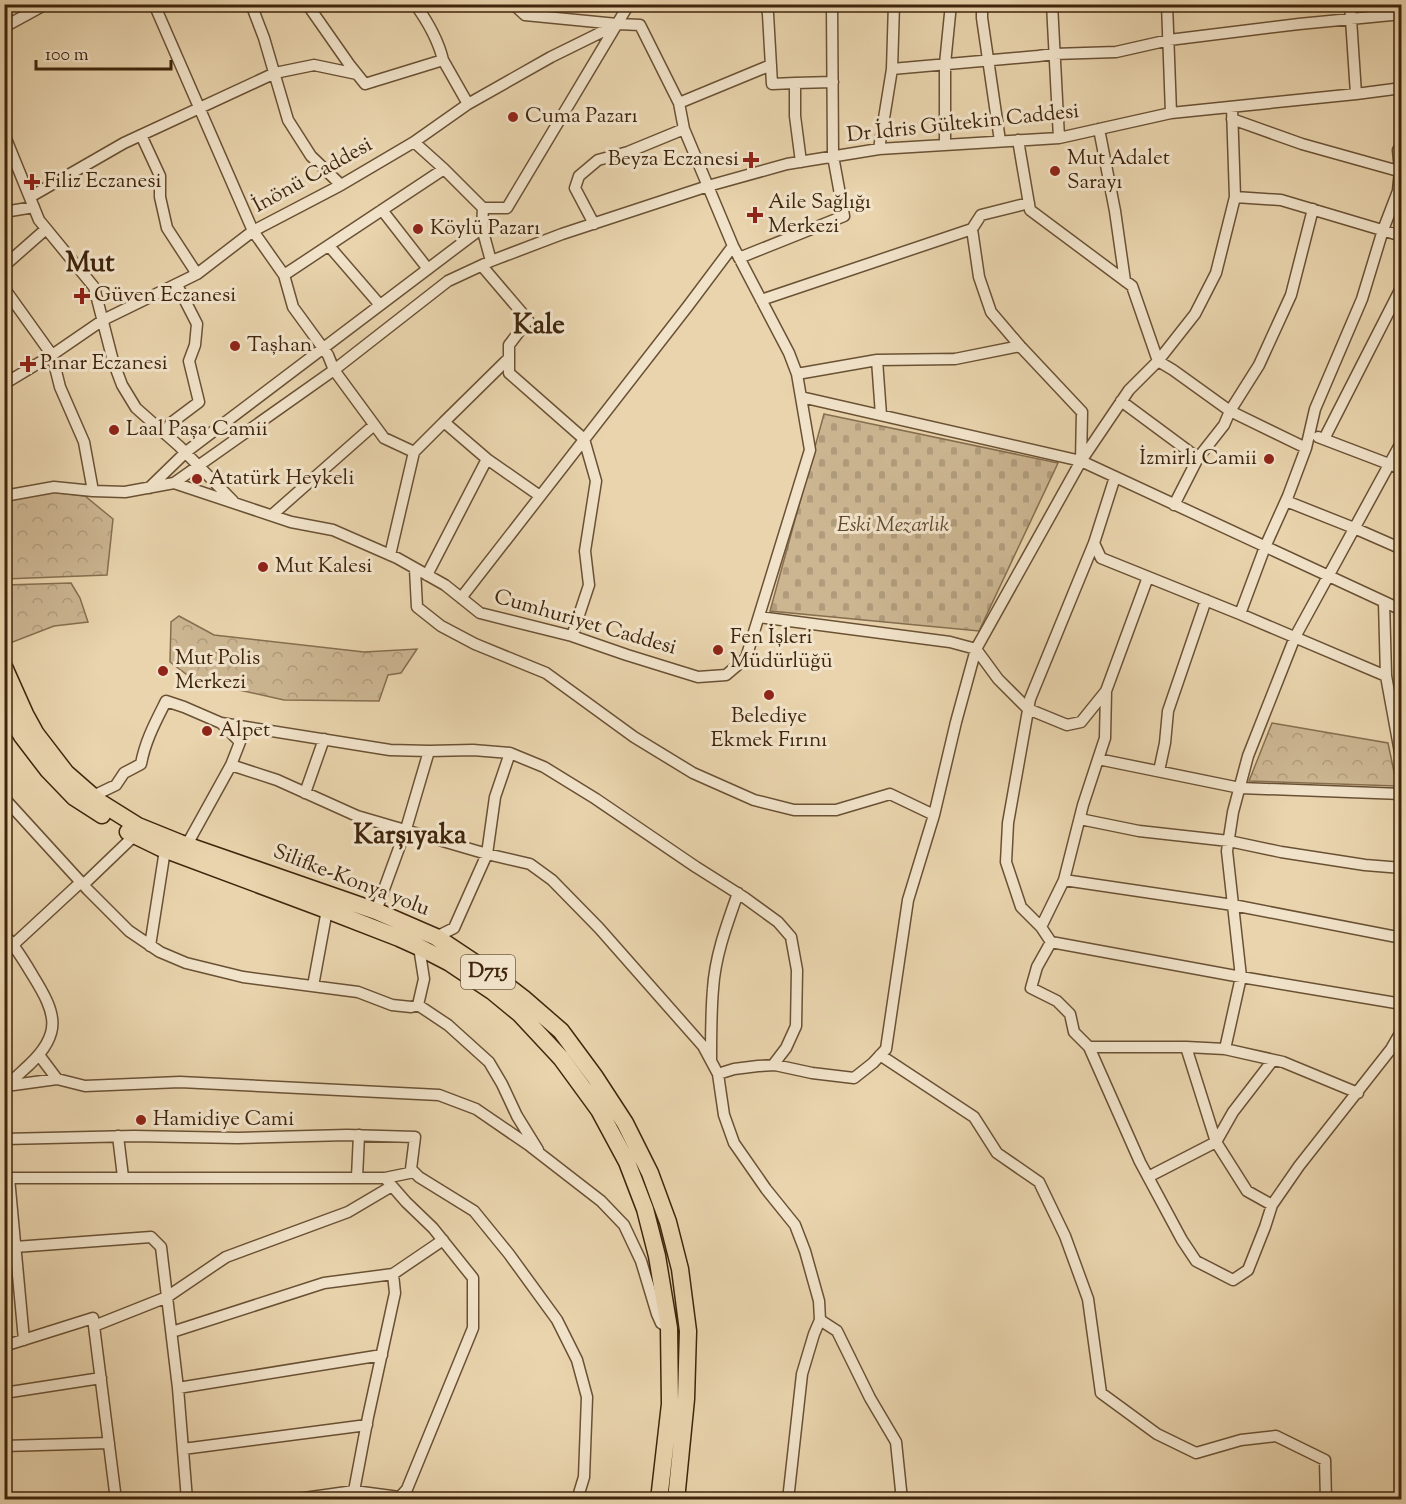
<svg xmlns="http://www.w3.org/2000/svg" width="1406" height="1504" font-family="'Sorts Mill Goudy',serif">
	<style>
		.forest { fill: url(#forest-crowns); stroke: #866e4f; stroke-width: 1.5 }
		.cemetery { fill: url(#cemetery-stones); stroke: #866e4f; stroke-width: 1.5 }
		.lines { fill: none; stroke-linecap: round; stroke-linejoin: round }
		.minor-casing { stroke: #6a5134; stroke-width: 13 }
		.highway-casing { stroke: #3f250c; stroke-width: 19 }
		.minor { stroke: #f1e3ca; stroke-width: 10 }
		.highway { stroke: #e9d4ad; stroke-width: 16 }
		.poi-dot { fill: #8f2418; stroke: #f1e3ca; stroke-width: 2 }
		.labels { text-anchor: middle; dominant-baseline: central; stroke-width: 6; stroke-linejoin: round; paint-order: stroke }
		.shield { fill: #f1e3ca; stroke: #745e45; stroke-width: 1.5 }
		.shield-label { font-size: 20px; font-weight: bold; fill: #3f250c }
		.poi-label { font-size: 21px; fill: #3f250c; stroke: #f1e3ca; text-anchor: start }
		.street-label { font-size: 21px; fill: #3f250c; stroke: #f1e3ca }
		.park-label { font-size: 21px; font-style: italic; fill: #62492e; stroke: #f1e3ca }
		.district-label { font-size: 27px; font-weight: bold; fill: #3f250c; stroke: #f1e3ca }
	</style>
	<defs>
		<pattern id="forest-crowns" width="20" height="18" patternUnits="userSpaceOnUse" patternTransform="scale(1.5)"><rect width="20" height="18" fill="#ccb692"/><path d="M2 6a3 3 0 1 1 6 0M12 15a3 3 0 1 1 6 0" fill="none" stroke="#b09c7d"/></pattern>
		<pattern id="cemetery-stones" width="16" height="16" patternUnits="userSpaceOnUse" patternTransform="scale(1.5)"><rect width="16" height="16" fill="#ccb692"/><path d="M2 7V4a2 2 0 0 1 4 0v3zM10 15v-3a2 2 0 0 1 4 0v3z" fill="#b09c7d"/></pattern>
	</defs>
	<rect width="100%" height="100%" fill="#e9d4ad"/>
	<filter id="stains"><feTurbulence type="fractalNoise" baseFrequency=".00333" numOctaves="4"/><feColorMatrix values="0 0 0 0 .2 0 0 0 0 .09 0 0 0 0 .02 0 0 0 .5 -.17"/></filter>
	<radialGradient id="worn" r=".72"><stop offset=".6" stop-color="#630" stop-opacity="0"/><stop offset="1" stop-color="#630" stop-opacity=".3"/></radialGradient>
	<path class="forest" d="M 53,492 L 85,496 L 113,519 L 107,575 L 5,579 L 5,500 Z
		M 71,583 L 80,598 L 88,622 L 54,626 L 5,645 L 5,585 Z
		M 179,616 L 214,635 L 364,652 L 417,649 L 401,673 L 388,675 L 379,701 L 284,700 L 194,680 L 170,662 L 171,622 Z
		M 1272,723 L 1388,743 L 1397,786 L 1249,781 Z"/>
	<path class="cemetery" d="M 824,414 L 1058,463 L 979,631 L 770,611 Z"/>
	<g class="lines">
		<defs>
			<path id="minor" d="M 154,4 L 253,231 L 284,275 L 293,307 L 328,355 L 334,370 L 384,438 L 414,452 L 444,422 L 487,459
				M 251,4 L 264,38 L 288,120 L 311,156 L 341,185
				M 307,4 L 349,64 L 365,84 L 443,60 L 468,104
				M 415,4 C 428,22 438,39 443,60
				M 513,4 L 525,15 L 617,24
				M 766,4 L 768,14 L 772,84 L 795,83 L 795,116 L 801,162
				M 982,4 L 982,18 L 1000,141
				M 1052,4 L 1059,138
				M 1167,4 L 1171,113
				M 1350,4 L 1356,94
				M 894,6 L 912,4
				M 26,15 L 46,4
				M 4,27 L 26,15 L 24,4
				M 892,69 L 1038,56 L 1054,54 L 1116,52 L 1169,40 L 1299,24 L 1402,14
				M 795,83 L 833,82
				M 679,103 L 771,65
				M 1232,119 L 1302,144 L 1402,172
				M 1099,129 L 1115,211 L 1125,281
				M 4,134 L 39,220 L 94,287 L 113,361 L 122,385 L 136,408 L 179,446 L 233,501
				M 141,135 L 160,176 L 160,197 L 167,228 L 197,274
				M 1018,140 L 1030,210 L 1132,286 L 1158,361 L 1173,370 L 1230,411 L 1306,448
				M 945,144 L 945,64 L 951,4
				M 879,149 L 892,69 L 894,4
				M 30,197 L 124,143 L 275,73 L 314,65 L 357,74
				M 1235,197 L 1281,200 L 1402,236
				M 483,208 L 507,208 L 629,4
				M 382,210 L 428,269
				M 4,212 L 34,207
				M 594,224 L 575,188 L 579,176 L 598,160 L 628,152 L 684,129
				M 972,229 L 981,215 L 1029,203
				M 329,246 L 380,305
				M 739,258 L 844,216 L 833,156 L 832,4
				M 4,266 L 46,229
				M 482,266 L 528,320 L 509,345 L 509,373 L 584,439 L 596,481 L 585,551 L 589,585 L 572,636
				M 284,275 L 444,169
				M 4,288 L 52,355 L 60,387 L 84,442 L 93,491
				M 877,360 L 881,415
				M 797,374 L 877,360 L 955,359 L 1020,346
				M 4,384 L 52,355 L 103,320 L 197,274 L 253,231 L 341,185 L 414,142 L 444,169 L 483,208 L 482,228 L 491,261
				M 801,397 L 1081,461 L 1129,390 L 1158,361 L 1195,314 L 1216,273 L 1235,197 L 1232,108
				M 1121,401 L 1198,458
				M 444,422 L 509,358
				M 164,433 L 171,423 L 199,402 L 189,361 L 195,345 L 197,324 L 177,285
				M 1318,437 L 1402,469
				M 1324,439 L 1402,286
				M 1081,461 L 1402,610
				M 1115,477 L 1094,543 L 1101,558 L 1240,614 L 1386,676
				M 174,483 L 334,370 L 448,281 L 491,261 L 562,234 L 708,186 L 787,164 L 879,149 L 1059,138 L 1171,113 L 1356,94 L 1402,88
				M 149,488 L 186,452 L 482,228
				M 4,496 L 54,487 L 93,491 L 125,492 L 174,483 L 291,522 L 333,530 L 397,558 L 445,585 L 480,613 L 572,636 L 627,655 L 698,677 L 726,675 L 746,658 L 810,450 L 797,374 L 789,353 L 733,246 L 684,129 L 679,103 L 640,25 L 618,24 L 551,57 L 468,104 L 414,142
				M 1286,501 L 1354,528 L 1402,549
				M 1174,505 L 1198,458 L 1224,425 L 1230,411 L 1259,365 L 1291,295 L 1313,209
				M 272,515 L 374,425
				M 1094,543 L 1030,699 L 1008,823 L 1006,862 L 1021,907 L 1041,927 L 1051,942 L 1241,977 L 1402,1004
				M 390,555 L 414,452
				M 415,569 L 417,607 L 441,626 L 475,644 L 546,673 L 634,737 L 693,773 L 754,800 L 794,810 L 836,810 L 890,794 L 934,815
				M 427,575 L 487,459 L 540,496
				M 461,598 L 688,306 L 733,246
				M 1384,602 L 1386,676 L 1402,763
				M 1240,614 L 1265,547 L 1288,496 L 1306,448 L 1315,409 L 1362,299 L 1383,230 L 1398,191 L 1400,171 L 1398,150 L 1402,145
				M 759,617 L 950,642 L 976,649 L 998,679 L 1028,709 L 1067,725 L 1081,722 L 1106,691
				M 221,723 L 390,750 L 429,751 L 473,750 L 510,753 L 495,797 L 487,854 L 454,928 L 436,937
				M 510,753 L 544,767 L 596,799 L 696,867 L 745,898 L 778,922 L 791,937 L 797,970 L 796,1026 L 786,1048 L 773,1065
				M 1098,759 L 1240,788 L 1402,794
				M 1159,771 L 1165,743 L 1168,711 L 1206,600
				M 305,793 L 324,739
				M 93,796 L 116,785 L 124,773 L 141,764 C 145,741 156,721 166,701 L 184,707 L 221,723 L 240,742 L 231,765
				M 4,798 L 88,890 L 129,931 L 160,952 L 186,963 L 243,977 L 358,992 L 392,1005 L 411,1007 L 418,1005 L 424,979 L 419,947
				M 1080,819 L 1139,831 L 1229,841 L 1281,852 L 1365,865 L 1402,868
				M 184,850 L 231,765 L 277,780 L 357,816 L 487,854 L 530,864 L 552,880 L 599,928 L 703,1046 L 718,1074 L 734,1069 L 758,1066 L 775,1065 L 812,1073 L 854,1078 L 873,1063 L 886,1049 L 908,900 L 934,815 L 956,722 L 976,649 L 1081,461 L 1082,412 L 1020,346 L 991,312 L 979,277 L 972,229 L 761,300
				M 1064,880 L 1233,905 L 1402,938
				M 83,885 L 134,836
				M 376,911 L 406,829 L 429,751
				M 1041,927 L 1064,880 L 1083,805 L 1105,738 L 1106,691 L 1148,577
				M 4,934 C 16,947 24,961 33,976 C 56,1013 63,1033 29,1065 C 21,1072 13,1081 4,1086
				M 1051,942 L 1037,967 L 1031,988 L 1057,1001 L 1070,1014 L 1074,1032 L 1089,1047 L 1140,1162 L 1182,1240 L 1196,1261 L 1233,1280 L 1248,1270 L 1265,1227 L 1272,1205 L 1299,1166 L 1391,1049 L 1402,1030
				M 14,944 L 81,882
				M 150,946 L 165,850
				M 313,986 L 327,910
				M 418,1005 L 448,1025 L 489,1062 L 502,1084 L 517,1116 L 538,1150
				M 1089,1047 L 1186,1047 L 1225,1049 L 1283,1062 L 1358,1093
				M 1225,1049 L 1241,977 L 1227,851 L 1233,812 L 1248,756 L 1295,637 L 1402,441
				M 39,1055 L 57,1079
				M 880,1055 L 974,1117 L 997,1153 L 1039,1182 L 1065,1236 L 1088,1299 L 1101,1393 L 1157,1434 L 1196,1453 L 1241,1440 L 1276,1436 L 1325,1460 L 1326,1500
				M 711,1060 C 711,1036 711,1012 713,989 C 715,956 727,924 738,893
				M 718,1074 L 724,1115 L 734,1143 L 766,1189 L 795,1225 L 805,1251 L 819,1301 L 820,1320 L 814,1334 L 802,1374 L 788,1500
				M 4,1083 L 6,1086 L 57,1079 L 85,1086 L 180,1082 L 439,1095 L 476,1109 L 530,1146 L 601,1201 L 624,1225 L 641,1261 L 657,1314 L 661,1323 L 669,1328
				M 118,1136 L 123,1177
				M 4,1139 L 134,1136 L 238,1138 L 347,1135 L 415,1137 L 411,1169 L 419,1177 L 474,1211 L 509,1254 L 557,1320 L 577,1360 L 587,1397 L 584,1477 L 577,1500
				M 357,1177 L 359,1135
				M 1148,1177 L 1216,1142 L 1186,1047
				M 4,1178 L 385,1178 L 406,1202 L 433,1228 L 473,1278 L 473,1328 L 407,1489 L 397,1500
				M 9,1178 L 24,1340
				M 385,1178 L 414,1172
				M 1272,1205 L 1247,1191 L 1216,1142 L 1233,1112 L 1273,1060
				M 15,1247 L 151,1237 L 161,1247 L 178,1388 L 187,1500
				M 820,1320 L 837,1331 L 870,1398 L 896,1442 L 902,1500
				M 94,1326 L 167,1297 L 226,1257 L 348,1212 L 392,1186
				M 172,1332 L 324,1283 L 393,1274
				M 4,1346 L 93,1318 L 116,1500
				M 178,1388 L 382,1355
				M 4,1393 L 101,1378
				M 4,1446 L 109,1443
				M 183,1449 L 367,1425
				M 354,1491 L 368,1417 L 395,1293 L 393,1274 L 443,1240
				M 290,1500 L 354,1491 L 399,1497"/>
			<path id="highway" d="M 4,667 L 25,714 L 36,734 L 66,773 L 98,801 L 138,826 L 180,843 L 376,911 L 436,937 L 493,975 L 523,998 L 561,1031 L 595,1077 L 625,1123 L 650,1173 L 668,1222 L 680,1269 L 688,1331 L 686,1399 L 676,1500
				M 4,705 L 22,736 L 48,770 L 74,797 L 102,815
				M 128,832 L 161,848 L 327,910 L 399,938 L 419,947 L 450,963 L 492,991 L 520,1014 L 561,1058 L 599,1110 L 627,1162 L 645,1209 L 657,1256 L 669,1328 L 670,1404 L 659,1500"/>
		</defs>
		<use href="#minor" class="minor-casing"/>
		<use href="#highway" class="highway-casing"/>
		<use href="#minor" class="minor"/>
		<use href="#highway" class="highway"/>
	</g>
	<g class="poi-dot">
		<circle cx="513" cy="117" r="6"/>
		<path d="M748 151h6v6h6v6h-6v6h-6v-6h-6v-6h6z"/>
		<circle cx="1055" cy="171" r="6"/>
		<path d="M29 173h6v6h6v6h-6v6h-6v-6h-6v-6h6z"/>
		<path d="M752 206h6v6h6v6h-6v6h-6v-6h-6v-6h6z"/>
		<circle cx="418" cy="229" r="6"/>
		<path d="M79 287h6v6h6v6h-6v6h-6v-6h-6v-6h6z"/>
		<circle cx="235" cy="346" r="6"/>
		<path d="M25 355h6v6h6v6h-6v6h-6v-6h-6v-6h6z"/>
		<circle cx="114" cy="430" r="6"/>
		<circle cx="1269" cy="459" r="6"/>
		<circle cx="197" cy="479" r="6"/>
		<circle cx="263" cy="567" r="6"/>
		<circle cx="718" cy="650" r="6"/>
		<circle cx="163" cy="671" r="6"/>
		<circle cx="769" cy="695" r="6"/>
		<circle cx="207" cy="731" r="6"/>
		<circle cx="141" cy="1120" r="6"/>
	</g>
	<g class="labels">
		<rect class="shield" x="461" y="955" width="54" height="34" rx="4.5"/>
		<g class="shield-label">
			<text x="488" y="972">D715</text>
		</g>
		<g class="poi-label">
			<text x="525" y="117">Cuma Pazarı</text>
			<text x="1067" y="159">Mut Adalet<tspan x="1067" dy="24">Sarayı</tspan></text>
			<text x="739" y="160" text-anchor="end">Beyza Eczanesi</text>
			<text x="44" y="182">Filiz Eczanesi</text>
			<text x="768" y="203">Aile Sağlığı<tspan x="768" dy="24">Merkezi</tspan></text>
			<text x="430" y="229">Köylü Pazarı</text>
			<text x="94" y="296">Güven Eczanesi</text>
			<text x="247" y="346">Taşhan</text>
			<text x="40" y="364">Pınar Eczanesi</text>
			<text x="126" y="430">Laal Paşa Camii</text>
			<text x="1257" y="459" text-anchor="end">İzmirli Camii</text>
			<text x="209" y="479">Atatürk Heykeli</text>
			<text x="275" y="567">Mut Kalesi</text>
			<text x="730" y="638">Fen İşleri<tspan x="730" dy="24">Müdürlüğü</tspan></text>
			<text x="175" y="659">Mut Polis<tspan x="175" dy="24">Merkezi</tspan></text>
			<text x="769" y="717" text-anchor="middle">Belediye<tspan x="769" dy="24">Ekmek Fırını</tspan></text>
			<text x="219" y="731">Alpet</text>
			<text x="153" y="1120">Hamidiye Cami</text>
		</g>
		<g class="street-label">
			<text transform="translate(963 124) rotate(-6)">Dr İdris Gültekin Caddesi</text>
			<text transform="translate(313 176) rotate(-29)">İnönü Caddesi</text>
			<text transform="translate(585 623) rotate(16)">Cumhuriyet Caddesi</text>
			<text transform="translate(351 881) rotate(21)">Silifke-Konya yolu</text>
		</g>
		<g class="park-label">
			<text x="893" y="526">Eski Mezarlık</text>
		</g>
		<g class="district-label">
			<text x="90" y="264">Mut</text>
			<text x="539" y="326">Kale</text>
			<text x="410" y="836">Karşıyaka</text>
		</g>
	</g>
	<rect width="1406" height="1504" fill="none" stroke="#e9d4ad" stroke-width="24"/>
	<rect x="6" y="6" width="1394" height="1492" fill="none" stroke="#3f250c" stroke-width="3"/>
	<rect x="12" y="12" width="1382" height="1480" fill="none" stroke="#3f250c" stroke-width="1.5"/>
	<path d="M36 60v9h135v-9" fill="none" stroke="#3f250c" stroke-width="3"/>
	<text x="45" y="60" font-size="18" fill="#3f250c" stroke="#f1e3ca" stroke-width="4.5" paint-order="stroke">100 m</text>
	<rect width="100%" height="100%" filter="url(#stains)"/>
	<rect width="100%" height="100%" fill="url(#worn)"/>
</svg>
